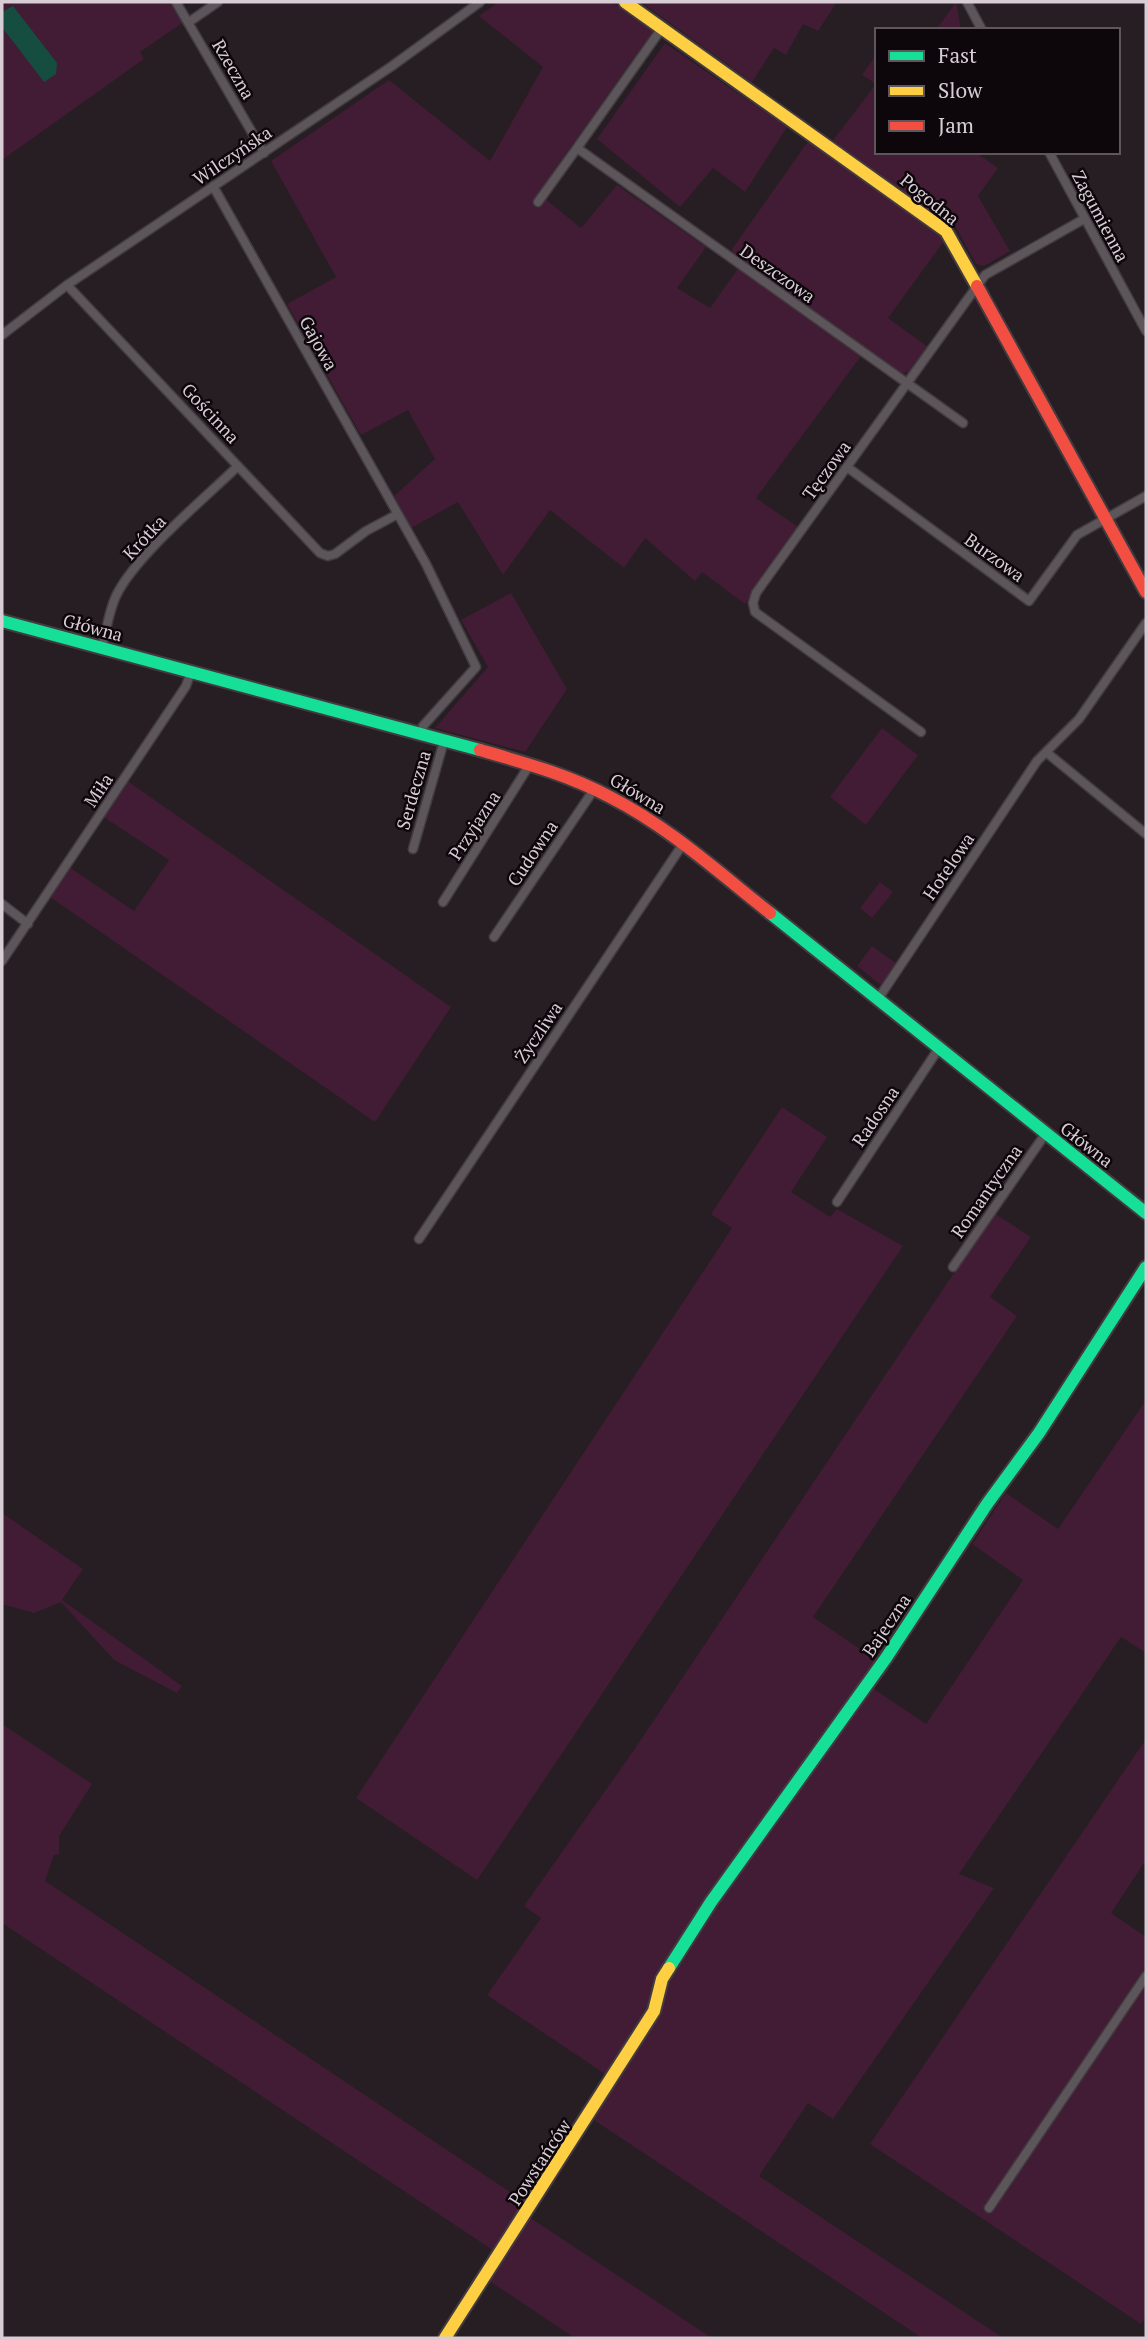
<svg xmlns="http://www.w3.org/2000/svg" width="1148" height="2340" font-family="'PT Serif',serif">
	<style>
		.green { fill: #421b35 }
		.water { fill: #154e41 }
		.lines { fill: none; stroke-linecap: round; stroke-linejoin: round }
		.street-casing { stroke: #423b40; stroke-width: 11 }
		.fast-casing { stroke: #423b40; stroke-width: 16 }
		.slow-casing { stroke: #423b40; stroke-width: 16 }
		.jam-casing { stroke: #423b40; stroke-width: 16 }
		.street { stroke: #5c5559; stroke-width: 8 }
		.fast { stroke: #16e098; stroke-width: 12 }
		.slow { stroke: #ffcf43; stroke-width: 12 }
		.jam { stroke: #f24e42; stroke-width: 12 }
		.labels { text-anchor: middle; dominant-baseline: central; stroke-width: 5; stroke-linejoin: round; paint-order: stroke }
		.street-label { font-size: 18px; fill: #d8cdd4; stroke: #0d070b }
	</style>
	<rect width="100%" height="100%" fill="#261e22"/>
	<path class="green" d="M 2,2 L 173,2 L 185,21 L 140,52 L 144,59 L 2,160 Z
		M 498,2 L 612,2 L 653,31 L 538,193 L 581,228 L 617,185 L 706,247 L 677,288 L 710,308 L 737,270 L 732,249 L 809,140 L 825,151 L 876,84 L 862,75 L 877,54 L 877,152 L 975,152 L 998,168 L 978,196 L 1010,251 L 984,266 L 976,264 L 955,226 L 888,318 L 928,347 L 910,372 L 902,373 L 867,348 L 756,498 L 798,527 L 745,604 L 702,572 L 695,581 L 645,538 L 624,568 L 550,510 L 503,575 L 458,502 L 411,528 L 394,496 L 435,459 L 408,410 L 361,435 L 287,304 L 336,277 L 271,161 L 389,80 L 490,161 L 543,67 L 479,16 Z
		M 641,2 L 837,2 L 818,31 L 803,24 L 786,55 L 774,48 L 752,82 Z
		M 956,2 L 961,30 L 936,30 Z
		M 665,43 L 787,127 L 745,192 L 713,168 L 680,207 L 597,139 Z
		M 511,593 L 567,689 L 525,752 L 435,728 L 488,667 L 461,620 Z
		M 882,728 L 918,755 L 866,825 L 830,797 Z
		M 126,780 L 451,1007 L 375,1122 L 50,897 L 69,867 L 134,911 L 169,860 L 102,816 Z
		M 880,882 L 893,892 L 872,918 L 860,908 Z
		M 872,946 L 897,964 L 882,986 L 857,966 Z
		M 782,1107 L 827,1137 L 791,1192 L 830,1217 L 837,1209 L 903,1246 L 477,1880 L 356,1798 L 732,1228 L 711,1214 Z
		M 994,1213 L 1031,1237 L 990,1297 L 1017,1316 L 813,1617 L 889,1669 L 874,1689 L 926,1724 L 1023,1580 L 972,1544 L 1006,1493 L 1058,1529 L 1146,1400 L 1146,1653 L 1121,1637 L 959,1874 L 994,1888 L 833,2119 L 808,2103 L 759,2176 L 1003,2338 L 922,2338 L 591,2118 L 614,2080 L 487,1995 L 541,1918 L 524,1906 L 636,1747 Z
		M 2,1513 L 83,1569 L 62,1600 L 182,1686 L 177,1693 L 114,1660 L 61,1602 L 34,1613 L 2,1604 Z
		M 2,1724 L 92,1784 L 59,1836 L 59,1854 L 54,1855 L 45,1881 L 528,2204 L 497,2253 L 2,1923 Z
		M 1146,1739 L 1146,1860 L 1111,1913 L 1146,1937 L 1146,2316 L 1141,2324 L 870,2144 Z
		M 529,2217 L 712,2338 L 575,2338 L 488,2280 Z"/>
	<path class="water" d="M 13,6 L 57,63 L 56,74 L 44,82 L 2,27 L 2,12 Z"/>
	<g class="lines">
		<defs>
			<path id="street" d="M 176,2 L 264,153
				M 967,2 L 982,30
				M 189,22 L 218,2
				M 662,28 L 577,148 L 963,423
				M 1049,152 L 1146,331
				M 213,186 L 426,564 L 476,667 L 423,726 L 421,734
				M 538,202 L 577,148
				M 67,285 L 320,553 L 328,556 L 335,554 L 366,531 L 396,515
				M 2,335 L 67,285 L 392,66 L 480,2
				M 847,467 L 1029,601 L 1077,535 L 1146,496
				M 102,648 C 106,631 109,611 116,596 C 135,556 205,498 238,466
				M 921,732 L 755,612 L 753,603 L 756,593 L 985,275 L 1084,219
				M 1046,752 L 1146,834
				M 413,849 L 444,741
				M 443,902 L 530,764
				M 2,904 L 28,924
				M 494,937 L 595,788
				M 2,961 L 186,686 L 191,672
				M 878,999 L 1037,761 L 1079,719 L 1146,623
				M 837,1202 L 939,1048
				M 419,1239 L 683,844
				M 953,1267 L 1046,1133
				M 989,2208 L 1146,1976"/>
			<path id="fast" d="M 2,621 L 480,750
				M 770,913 L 1146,1213
				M 669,1968 L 711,1902 L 886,1658 L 987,1504 L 1039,1433 L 1146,1267"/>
			<path id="slow" d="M 625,2 L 946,231 L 977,286
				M 445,2338 L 654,2011 L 662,1979 L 669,1968"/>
			<path id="jam" d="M 977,286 L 1146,592
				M 480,750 C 525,763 569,775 610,797 C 669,827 718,872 770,913"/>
		</defs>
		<use href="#street" class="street-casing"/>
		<use href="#fast" class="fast-casing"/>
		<use href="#slow" class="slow-casing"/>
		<use href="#jam" class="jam-casing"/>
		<use href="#street" class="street"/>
		<use href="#fast" class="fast"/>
		<use href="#slow" class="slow"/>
		<use href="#jam" class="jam"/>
	</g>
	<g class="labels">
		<g class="street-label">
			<text transform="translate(234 69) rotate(60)">Rzeczna</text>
			<text transform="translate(232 155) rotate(-34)">Wilczyńska</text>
			<text transform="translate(930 199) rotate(39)">Pogodna</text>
			<text transform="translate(1101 216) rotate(62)">Zagumienna</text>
			<text transform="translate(778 273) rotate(35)">Deszczowa</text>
			<text transform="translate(319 343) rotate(61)">Gajowa</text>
			<text transform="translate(211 413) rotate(47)">Gościnna</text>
			<text transform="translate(826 470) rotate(-54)">Tęczowa</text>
			<text transform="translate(144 537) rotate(-47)">Krótka</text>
			<text transform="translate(995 557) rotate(36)">Burzowa</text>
			<text transform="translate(93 627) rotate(15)">Główna</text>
			<text transform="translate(98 790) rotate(-56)">Miła</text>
			<text transform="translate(413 790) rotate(-74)">Serdeczna</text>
			<text transform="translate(638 793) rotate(31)">Główna</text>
			<text transform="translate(474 825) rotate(-57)">Przyjazna</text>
			<text transform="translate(532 853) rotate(-56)">Cudowna</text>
			<text transform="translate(948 866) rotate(-56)">Hotelowa</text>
			<text transform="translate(538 1032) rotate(-56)">Życzliwa</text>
			<text transform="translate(875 1116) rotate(-56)">Radosna</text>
			<text transform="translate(1087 1144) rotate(38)">Główna</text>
			<text transform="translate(986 1191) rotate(-55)">Romantyczna</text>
			<text transform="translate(886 1625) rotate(-56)">Bajeczna</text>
			<text transform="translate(539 2162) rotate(-57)">Powstańców</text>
		</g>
	</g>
	<rect width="1148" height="2340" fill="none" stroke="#d8cdd4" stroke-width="7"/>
	<rect x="875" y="28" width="245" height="126" fill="#0d070b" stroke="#5e565b" stroke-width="2"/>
	<rect x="889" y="51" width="35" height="10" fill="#16e098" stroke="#5e565b" stroke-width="2"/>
	<text x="938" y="63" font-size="21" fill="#d8cdd4">Fast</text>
	<rect x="889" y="86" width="35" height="10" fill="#ffcf43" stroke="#5e565b" stroke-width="2"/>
	<text x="938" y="98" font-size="21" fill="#d8cdd4">Slow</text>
	<rect x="889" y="121" width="35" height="10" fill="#f24e42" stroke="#5e565b" stroke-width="2"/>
	<text x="938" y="133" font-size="21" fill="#d8cdd4">Jam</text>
</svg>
